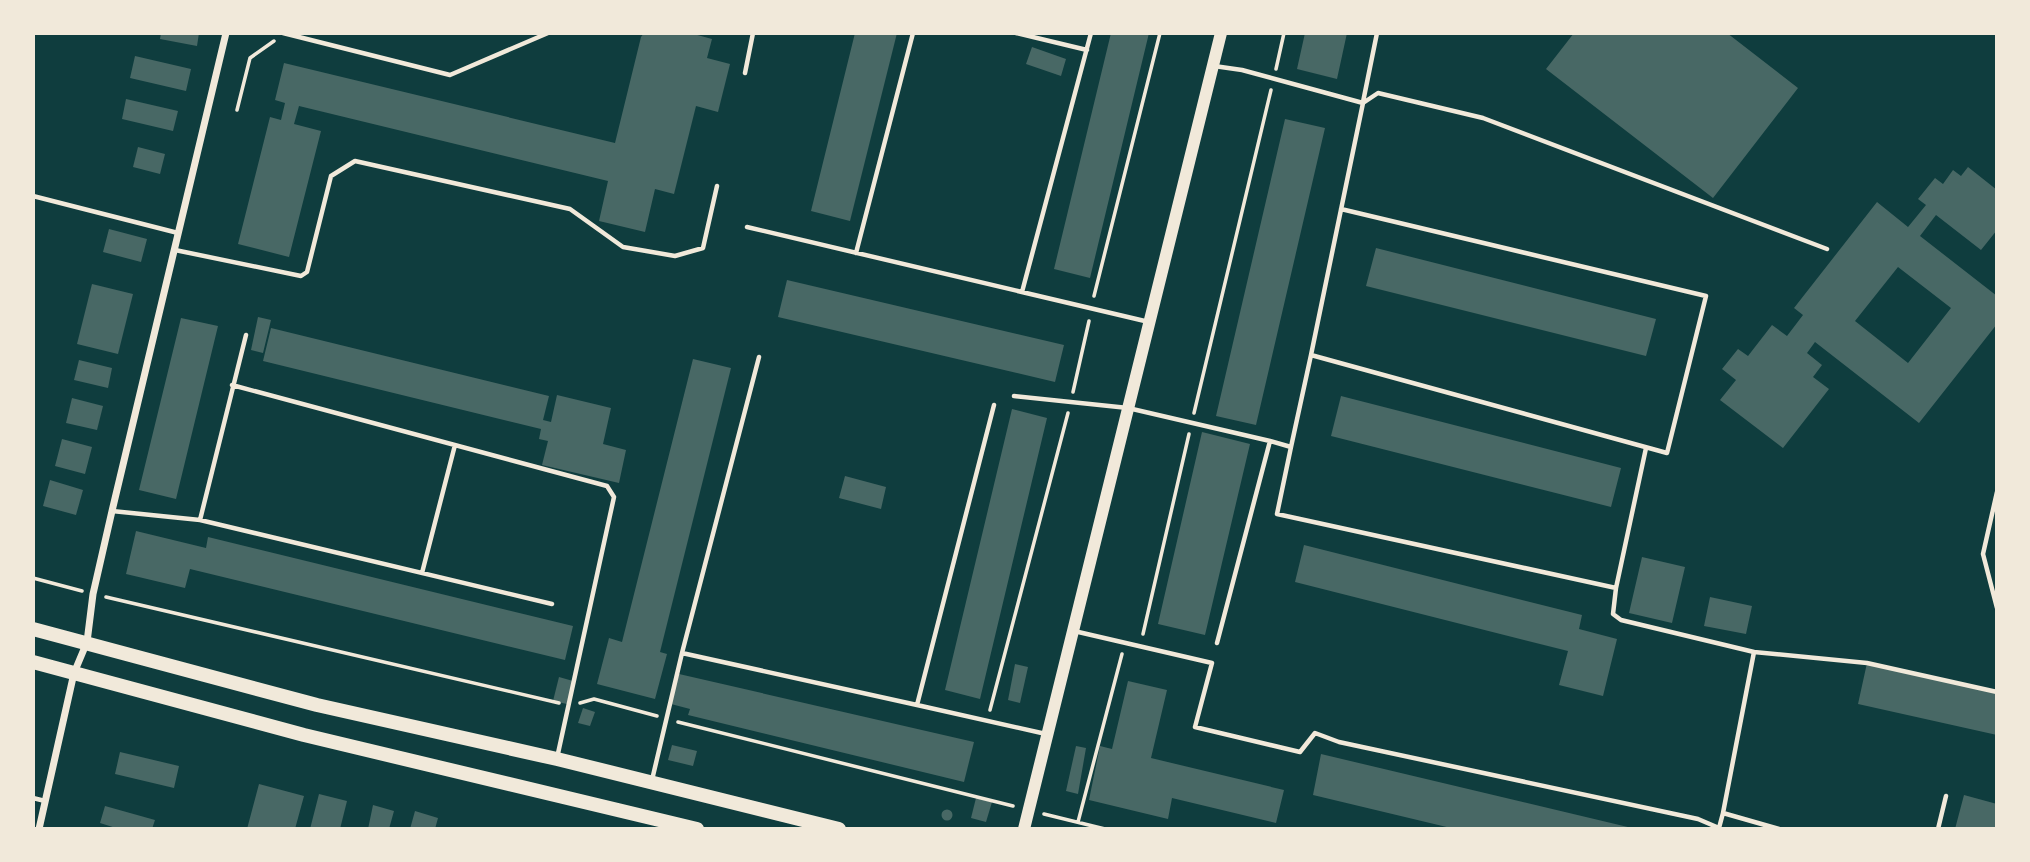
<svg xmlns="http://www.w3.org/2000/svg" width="2030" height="862" font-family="'Alegreya Sans',sans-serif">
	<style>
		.building { fill: #486865; fill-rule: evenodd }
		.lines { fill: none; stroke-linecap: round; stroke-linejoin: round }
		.path { stroke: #f1e9da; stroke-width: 3.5 }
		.service { stroke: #f1e9da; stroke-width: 4.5 }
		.minor { stroke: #f1e9da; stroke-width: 7 }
		.tertiary { stroke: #f1e9da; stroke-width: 12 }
		.primary { stroke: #f1e9da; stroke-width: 14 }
	</style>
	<rect width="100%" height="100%" fill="#0f3d3e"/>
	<path class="building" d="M 161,33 L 199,33 L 197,46 L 160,39 Z
		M 644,33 L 690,33 L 712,39 L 707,58 L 730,64 L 718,112 L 696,106 L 674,194 L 655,189 L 645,232 L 599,221 L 608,181 L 299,106 L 294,124 L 321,131 L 289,257 L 238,244 L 270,117 L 281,120 L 285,103 L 275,100 L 284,63 L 615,143 L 641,37 Z
		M 855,33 L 897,33 L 850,221 L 811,211 Z
		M 1111,33 L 1149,33 L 1090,278 L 1054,269 Z
		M 1305,33 L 1347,33 L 1337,79 L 1297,69 Z
		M 1574,33 L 1727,33 L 1798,88 L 1713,198 L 1546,69 Z
		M 1032,47 L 1066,59 L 1061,76 L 1026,64 Z
		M 135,56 L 191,69 L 186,91 L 130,78 Z
		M 126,99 L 178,111 L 173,131 L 122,119 Z
		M 1285,119 L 1325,128 L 1256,425 L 1216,416 Z
		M 138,147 L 165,154 L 160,174 L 133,167 Z
		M 1968,167 L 1997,190 L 1997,230 L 1981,250 L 1936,215 L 1920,236 L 1997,296 L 1997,324 L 1919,423 L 1815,342 L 1807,353 L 1822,365 L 1813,377 L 1829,389 L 1783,448 L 1720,400 L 1736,380 L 1722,369 L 1738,349 L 1748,356 L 1772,325 L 1787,336 L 1803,315 L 1794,308 L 1877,202 L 1908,227 L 1926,205 L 1918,199 L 1935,178 L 1943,184 L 1953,170 L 1961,176 ZM 1898,267 L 1951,308 L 1908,363 L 1855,321 Z
		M 109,229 L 147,239 L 141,262 L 103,252 Z
		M 1376,248 L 1656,319 L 1646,356 L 1366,286 Z
		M 787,280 L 1064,345 L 1055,382 L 778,317 Z
		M 92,284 L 133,294 L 118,354 L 77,344 Z
		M 258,317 L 271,320 L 263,353 L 251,350 Z
		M 181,318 L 218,326 L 176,499 L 139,490 Z
		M 271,328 L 549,396 L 543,420 L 551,422 L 557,395 L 611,408 L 603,444 L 626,450 L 619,483 L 542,465 L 548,441 L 539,439 L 541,429 L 263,361 Z
		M 693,359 L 731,368 L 660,652 L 667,654 L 655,699 L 597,684 L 609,638 L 622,642 Z
		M 79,360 L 112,368 L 108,388 L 74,380 Z
		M 1341,396 L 1621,468 L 1611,507 L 1331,436 Z
		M 72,398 L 103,406 L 97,430 L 66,423 Z
		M 1012,409 L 1047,418 L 980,699 L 945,690 Z
		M 1202,432 L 1250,444 L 1205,635 L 1158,624 Z
		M 62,439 L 92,447 L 85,474 L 55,466 Z
		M 845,476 L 886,487 L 881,509 L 839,498 Z
		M 50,480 L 83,490 L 76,515 L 43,506 Z
		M 136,531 L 206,548 L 208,537 L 573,626 L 565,660 L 190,569 L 185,588 L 126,574 Z
		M 1304,545 L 1582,615 L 1579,629 L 1617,639 L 1603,696 L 1559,685 L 1568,651 L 1295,582 Z
		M 1642,557 L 1685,567 L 1672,623 L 1629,613 Z
		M 1710,597 L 1752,606 L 1746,634 L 1704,626 Z
		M 1867,663 L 1997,692 L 1997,735 L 1858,704 Z
		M 1015,664 L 1028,667 L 1020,703 L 1008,700 Z
		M 679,674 L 974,742 L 964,782 L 688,715 L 690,709 L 671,704 Z
		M 559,677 L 573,681 L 567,704 L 553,701 Z
		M 1128,681 L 1167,690 L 1151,758 L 1284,790 L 1276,823 L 1172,798 L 1168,819 L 1089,800 L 1100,746 L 1112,749 Z
		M 583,708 L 595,712 L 590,726 L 578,723 Z
		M 672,745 L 697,751 L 693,766 L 668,760 Z
		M 1076,746 L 1086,748 L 1078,794 L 1066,791 Z
		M 120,752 L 179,766 L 174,788 L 115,774 Z
		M 1321,754 L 1632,828 L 1632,829 L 1455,829 L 1313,795 Z
		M 259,784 L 304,796 L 295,829 L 247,829 Z
		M 319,794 L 347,801 L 340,829 L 310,829 Z
		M 1964,795 L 1997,804 L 1997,829 L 1955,829 Z
		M 976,798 L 992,802 L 986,822 L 971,818 Z
		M 373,805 L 394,811 L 389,829 L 368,829 Z
		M 105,806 L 155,820 L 152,829 L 119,829 L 100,823 Z
		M941.5 815a5.5 5.5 0 1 1 11 0a5.5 5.5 0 1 1-11 0Z
		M 415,811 L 438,818 L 435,829 L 410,829 Z"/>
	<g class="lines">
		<path class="path" d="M 1276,69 L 1284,33
			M 237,110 L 250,58 L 274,41
			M 1094,296 L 1160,33
			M 1073,392 L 1089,321
			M 1194,413 L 1271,90
			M 33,578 L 82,591
			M 106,597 L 559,703
			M 1143,634 L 1189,434
			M 580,703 L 594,699 L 657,716
			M 990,710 L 1068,413
			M 678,722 L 1013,806
			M 1044,814 L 1105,829
			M 1078,822 L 1122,654"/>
		<path class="service" d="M 283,33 L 450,75 L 548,33
			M 1016,33 L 1087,50
			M 1214,66 L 1242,70 L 1363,103 L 1311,355
			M 745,73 L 753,33
			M 1363,102 L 1377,33
			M 1363,103 L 1378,93 L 1483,118 L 1827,249
			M 33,196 L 178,233
			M 747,227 L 1149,322
			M 175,250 L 301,276 L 307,272 L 331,176 L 355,161 L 570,209 L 623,247 L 675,256 L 703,248 L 717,186
			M 856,253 L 913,33
			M 1022,292 L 1091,33
			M 232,385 L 607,486 L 614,497 L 557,758
			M 1014,396 L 1128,408 L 1270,441 L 1217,643
			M 1270,441 L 1291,447 L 1311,355 L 1667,453 L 1706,296 L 1341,209
			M 1291,447 L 1277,514 L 1616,588 L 1646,448
			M 1997,492 L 1983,554 L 1997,608
			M 112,511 L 200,520 L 552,604
			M 200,520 L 246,335
			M 422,573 L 455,445
			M 1616,588 L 1613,614 L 1621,620 L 1754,652 L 1723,813
			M 1074,631 L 1212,663 L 1195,727 L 1300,752 L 1315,733 L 1339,742 L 1698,819 L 1719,828
			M 1754,652 L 1867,663 L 1997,692
			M 682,653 L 759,357
			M 917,705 L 1046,734
			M 652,780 L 682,653 L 917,705 L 994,405
			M 33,798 L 45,801
			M 1719,828 L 1723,813 L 1779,829
			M 1938,829 L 1946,796"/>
		<path class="minor" d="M 39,829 L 74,673 L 87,642 L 93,594 L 112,511 L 226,33"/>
		<path class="tertiary" d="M 1024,829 L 1221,33"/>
		<path class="primary" d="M 33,629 L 317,705 L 557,759 L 839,829
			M 33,662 L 304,735 L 697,829"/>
	</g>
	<rect width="2030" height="862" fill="none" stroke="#f1e9da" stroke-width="70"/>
</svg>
